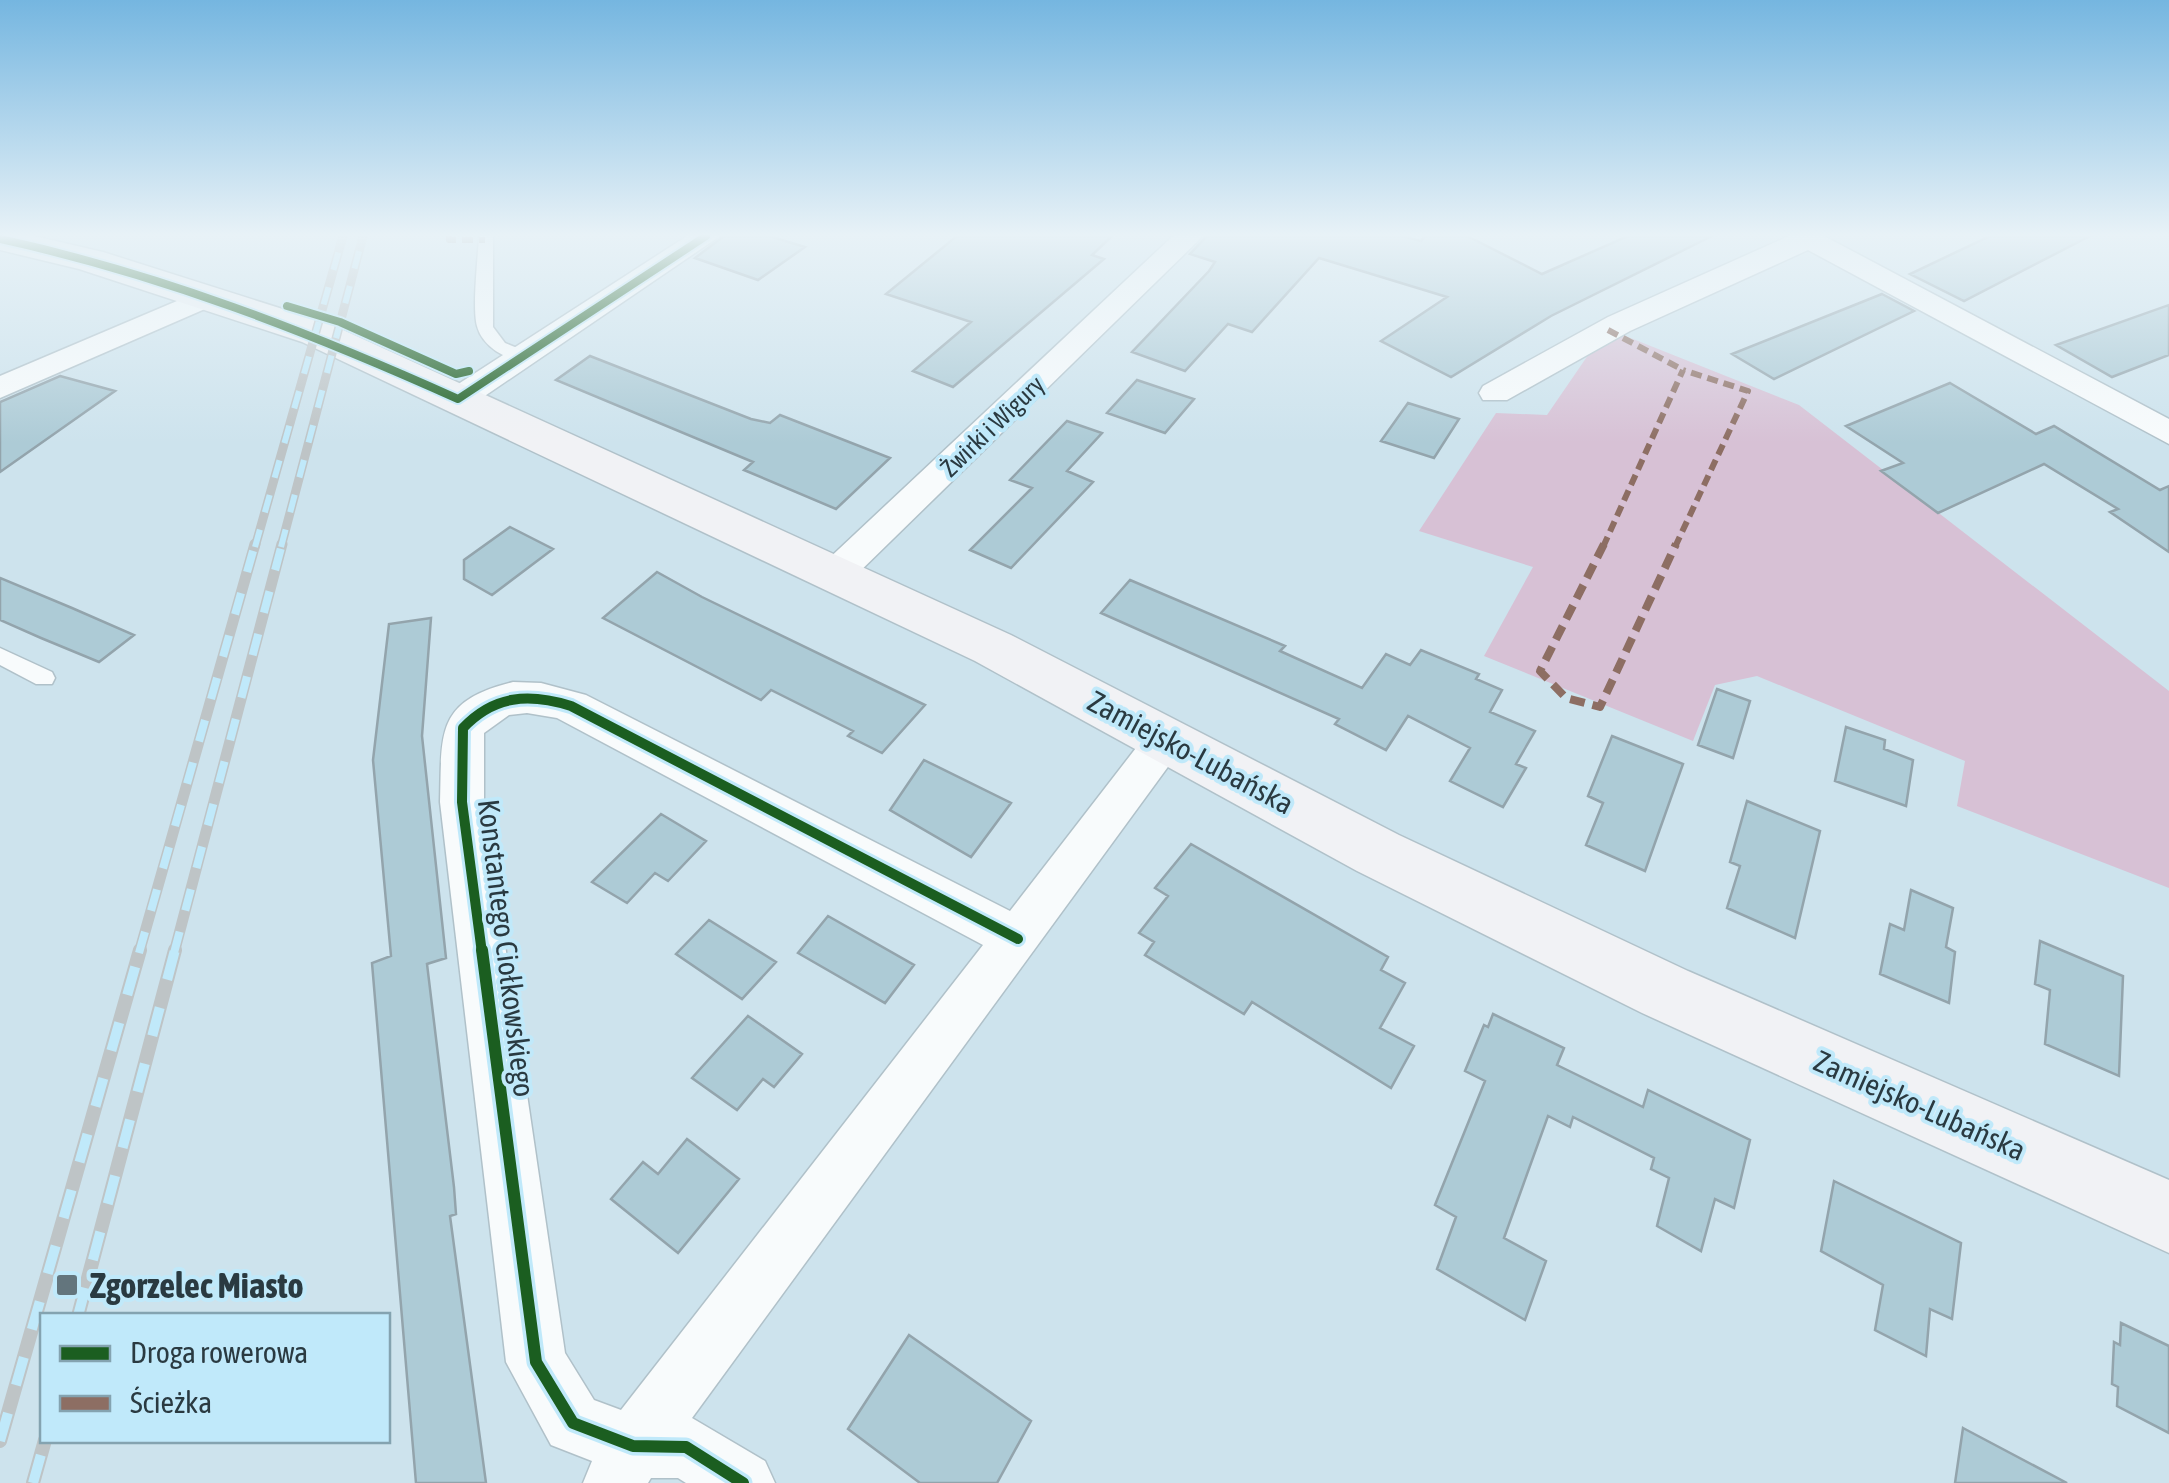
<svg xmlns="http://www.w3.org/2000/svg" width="2169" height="1483" font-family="'Asap Condensed',sans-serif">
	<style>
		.green { fill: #d7c1d5 }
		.building { fill: #adcbd6; stroke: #93a4ac; stroke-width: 2.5 }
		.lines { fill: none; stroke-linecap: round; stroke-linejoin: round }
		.lane-casing { stroke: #b0c1c9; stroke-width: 3 }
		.street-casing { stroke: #b0c1c9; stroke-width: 3 }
		.secondary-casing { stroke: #b0c1c9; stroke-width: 3 }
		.lane { fill: #f8fbfc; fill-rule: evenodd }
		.street { fill: #f8fbfc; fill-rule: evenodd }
		.secondary { fill: #f1f2f5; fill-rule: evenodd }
		.rail-far2-casing { stroke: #bec4c6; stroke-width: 9 }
		.rail-far1-casing { stroke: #bec4c6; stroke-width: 11 }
		.rail-casing { stroke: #bec4c6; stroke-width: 14 }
		.rail-far2 { stroke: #c0e9fa; stroke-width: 6; stroke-dasharray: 18; stroke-linecap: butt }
		.rail-far1 { stroke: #c0e9fa; stroke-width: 8; stroke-dasharray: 22; stroke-linecap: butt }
		.rail { stroke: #c0e9fa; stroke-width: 10; stroke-dasharray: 29; stroke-linecap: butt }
		.quiet-far1 { stroke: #8d6e63; stroke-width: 6; stroke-dasharray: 11 6; stroke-linecap: butt }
		.quiet { stroke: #8d6e63; stroke-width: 8; stroke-dasharray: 15 8; stroke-linecap: butt }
		.cycleway-far2-casing { stroke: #c0e9fa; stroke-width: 12 }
		.cycleway-far1-casing { stroke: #c0e9fa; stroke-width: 16 }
		.cycleway-casing { stroke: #c0e9fa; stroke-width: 19 }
		.cycleway-far2 { stroke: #1b5e20; stroke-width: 8 }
		.cycleway-far1 { stroke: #1b5e20; stroke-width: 10 }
		.cycleway { stroke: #1b5e20; stroke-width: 12 }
		.poi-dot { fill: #63757d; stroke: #c0e9fa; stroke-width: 4 }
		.labels { text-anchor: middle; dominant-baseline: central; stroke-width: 8; stroke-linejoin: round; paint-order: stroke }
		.far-street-label { font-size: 25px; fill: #2a3a41; stroke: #c0e9fa }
		.street-label { font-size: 30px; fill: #2a3a41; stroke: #c0e9fa }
		.near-poi-label { font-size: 35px; font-weight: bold; fill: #2a3a41; stroke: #c0e9fa; text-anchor: start }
	</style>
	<rect width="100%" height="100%" fill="#cde3ed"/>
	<path class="green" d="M 1618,333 L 1799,405 L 2169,691 L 2169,888 L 1957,806 L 1965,761 L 1757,676 L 1715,685 L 1693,741 L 1484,656 L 1533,567 L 1419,531 L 1496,413 L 1547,415 L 1595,345 Z"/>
	<path class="building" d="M 724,236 L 769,236 L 805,247 L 758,280 L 695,258 Z
		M 957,236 L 1112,236 L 1092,255 L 1104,259 L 953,387 L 913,371 L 971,322 L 886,294 Z
		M 1207,236 L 1402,236 L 1421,241 L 1425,236 L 1467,236 L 1542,274 L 1628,236 L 1712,236 L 1551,316 L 1451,377 L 1381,341 L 1447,297 L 1319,258 L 1252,332 L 1228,324 L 1185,371 L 1132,352 L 1209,271 L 1215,262 L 1190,254 Z
		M 1990,236 L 2090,236 L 1964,301 L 1910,274 Z
		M 1882,294 L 1914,311 L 1774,379 L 1732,354 Z
		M 2169,305 L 2169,355 L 2112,377 L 2056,345 Z
		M 590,356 L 751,419 L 770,423 L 780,415 L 890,458 L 836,509 L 744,470 L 753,462 L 556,380 Z
		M 60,376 L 115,391 L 0,472 L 0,402 Z
		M 1137,380 L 1194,399 L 1165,433 L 1107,413 Z
		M 1950,383 L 2036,434 L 2054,426 L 2160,490 L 2169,486 L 2169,552 L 2110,512 L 2118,509 L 2044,464 L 1938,513 L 1881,471 L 1903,463 L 1846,426 Z
		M 1408,403 L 1459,419 L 1434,458 L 1381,441 Z
		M 1067,421 L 1102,433 L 1067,471 L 1093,482 L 1011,568 L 970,550 L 1032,488 L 1010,480 Z
		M 510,527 L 553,549 L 492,595 L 464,579 L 464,560 Z
		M 657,572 L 702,597 L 925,705 L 882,753 L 848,736 L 853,731 L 771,690 L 761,700 L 603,618 Z
		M 0,578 L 72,608 L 134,635 L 99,662 L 41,638 L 0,620 Z
		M 1130,580 L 1285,646 L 1280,651 L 1362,688 L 1386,654 L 1410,665 L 1421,650 L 1479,674 L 1476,679 L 1502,690 L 1490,712 L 1535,731 L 1516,764 L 1526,768 L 1503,807 L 1450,781 L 1470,748 L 1408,716 L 1386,750 L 1335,724 L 1339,719 L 1101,613 Z
		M 431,618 L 422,736 L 446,958 L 427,964 L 454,1187 L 456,1214 L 450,1216 L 486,1483 L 416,1483 L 372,963 L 391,956 L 373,760 L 389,624 Z
		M 1717,689 L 1750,701 L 1733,758 L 1698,745 Z
		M 1846,727 L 1885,740 L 1884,749 L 1913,760 L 1906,806 L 1835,781 Z
		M 1612,736 L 1683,764 L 1645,871 L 1586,845 L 1603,803 L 1588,796 Z
		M 924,760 L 1011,803 L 971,857 L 890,810 Z
		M 1747,801 L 1820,831 L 1795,938 L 1727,908 L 1740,866 L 1730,862 Z
		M 661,814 L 706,841 L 668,881 L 655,873 L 627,903 L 592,882 Z
		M 1191,844 L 1388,957 L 1381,970 L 1405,983 L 1380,1028 L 1414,1046 L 1391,1088 L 1252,1002 L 1244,1014 L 1145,955 L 1154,942 L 1139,933 L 1168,896 L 1155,888 Z
		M 1911,890 L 1953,908 L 1946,947 L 1955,952 L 1949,1003 L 1880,974 L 1890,924 L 1904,930 Z
		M 828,916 L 914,965 L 885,1003 L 798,953 Z
		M 709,920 L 776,962 L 742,999 L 676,954 Z
		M 2040,941 L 2123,976 L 2119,1076 L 2045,1044 L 2050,990 L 2035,984 Z
		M 1493,1014 L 1564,1048 L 1557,1065 L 1643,1107 L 1648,1090 L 1750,1140 L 1734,1208 L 1715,1199 L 1701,1251 L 1657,1226 L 1669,1178 L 1651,1169 L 1654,1158 L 1573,1117 L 1570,1127 L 1548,1116 L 1504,1238 L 1546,1261 L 1525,1320 L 1437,1269 L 1456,1217 L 1435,1205 L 1485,1081 L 1465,1071 L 1484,1025 L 1488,1027 Z
		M 748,1016 L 802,1054 L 774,1087 L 763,1079 L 737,1110 L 692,1078 Z
		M 687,1139 L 739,1179 L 678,1253 L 611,1199 L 643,1162 L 658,1174 Z
		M 1834,1181 L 1961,1243 L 1952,1319 L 1930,1309 L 1926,1356 L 1875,1330 L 1883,1285 L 1821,1251 Z
		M 2121,1323 L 2169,1346 L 2169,1433 L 2117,1406 L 2118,1387 L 2112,1384 L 2114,1342 L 2120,1345 Z
		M 909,1335 L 1031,1421 L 997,1483 L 920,1483 L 848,1429 Z
		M 1963,1428 L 2067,1483 L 1955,1483 Z"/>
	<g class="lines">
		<defs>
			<path id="lane" d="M 479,236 L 493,236 L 493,327 L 505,343 L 527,352 L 527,360 C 507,362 482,346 477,326 C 472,308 478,257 479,236 Z
				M 0,648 L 52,672 L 55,678 L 52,684 L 36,684 L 0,665 Z"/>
			<path id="street" d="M 687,236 L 720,236 L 470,406 L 446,406 L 442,399 L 446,392 Z
				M 1173,236 L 1203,236 L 849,582 L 836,586 L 823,582 L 817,573 L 823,564 Z
				M 1789,236 L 1824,236 L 2169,419 L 2169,444 L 1808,250 L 1630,331 L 1507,400 L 1483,400 L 1479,393 L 1483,386 L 1608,317 Z
				M 210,287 L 225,296 L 221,302 L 0,398 L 0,376 Z
				M 513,682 L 541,683 L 586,695 L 1010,911 L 1153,726 L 1168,721 L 1183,726 L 1189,738 L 692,1418 L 765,1461 L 775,1483 L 686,1483 L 678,1478 L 651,1478 L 648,1483 L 583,1483 L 592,1461 L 551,1445 L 506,1362 L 440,802 C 442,733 435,701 513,682 ZM 527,713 L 557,718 L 983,945 L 621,1410 L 594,1400 L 565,1353 L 484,802 L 484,733 L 509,715 Z"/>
			<path id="secondary" d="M 0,236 L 34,236 L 103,252 L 330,324 L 1011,635 L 1399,835 L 1688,971 L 2169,1180 L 2169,1253 L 1642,1013 L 1357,871 L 975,661 L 302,342 L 79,269 L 0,250 Z"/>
		</defs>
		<use href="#lane" class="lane-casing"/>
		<use href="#street" class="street-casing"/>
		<use href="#secondary" class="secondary-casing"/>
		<use href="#lane" class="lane"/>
		<use href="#street" class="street"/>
		<use href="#secondary" class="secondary"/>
		<defs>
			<path id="rail-far2" d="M 255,547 L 343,236
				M 281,547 L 363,236"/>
			<path id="rail-far1" d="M 139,953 L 255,544
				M 174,953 L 282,544"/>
			<path id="rail" d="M 78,1316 L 175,950
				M 0,1441 L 140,950
				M 33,1483 L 45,1440"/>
		</defs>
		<use href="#rail-far2" class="rail-far2-casing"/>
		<use href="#rail-far1" class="rail-far1-casing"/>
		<use href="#rail" class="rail-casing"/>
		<use href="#rail-far2" class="rail-far2"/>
		<use href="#rail-far1" class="rail-far1"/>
		<use href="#rail" class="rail"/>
		<path class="quiet-far1" d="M 449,236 L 449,240 L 485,240
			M 1608,330 L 1683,370
			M 1603,547 L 1683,370
			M 1675,547 L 1748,391 L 1683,370"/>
		<path class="quiet" d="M 1604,544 L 1540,671 L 1566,698 L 1600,707 L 1676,544"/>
		<defs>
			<path id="cycleway-far2" d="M 0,239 C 160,274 309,332 458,399 L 706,236
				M 287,306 L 340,322 L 456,374 L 469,371"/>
			<path id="cycleway-far1" d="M 482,953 L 462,802 L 463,728 C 494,695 529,693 571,706 L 1018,939"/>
			<path id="cycleway" d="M 482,950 L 536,1362 L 573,1423 L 633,1446 L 686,1447 L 743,1483"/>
		</defs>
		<use href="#cycleway-far2" class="cycleway-far2-casing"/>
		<use href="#cycleway-far1" class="cycleway-far1-casing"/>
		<use href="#cycleway" class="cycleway-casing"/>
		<use href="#cycleway-far2" class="cycleway-far2"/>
		<use href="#cycleway-far1" class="cycleway-far1"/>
		<use href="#cycleway" class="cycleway"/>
	</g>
	<linearGradient id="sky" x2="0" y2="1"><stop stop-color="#75b6e0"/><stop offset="0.53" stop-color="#e8f2f7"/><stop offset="1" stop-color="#e8f2f7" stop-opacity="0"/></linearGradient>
	<rect width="2169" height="443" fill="url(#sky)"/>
	<rect class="poi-dot" x="55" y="1273" width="24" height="24" rx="5"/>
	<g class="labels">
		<g class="far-street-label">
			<text transform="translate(992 426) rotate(-44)">Żwirki i Wigury</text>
		</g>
		<g class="street-label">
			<text transform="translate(1191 752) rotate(28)">Zamiejsko-Lubańska</text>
			<text transform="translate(507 948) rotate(83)">Konstantego Ciołkowskiego</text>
			<text transform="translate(1920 1105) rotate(24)">Zamiejsko-Lubańska</text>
		</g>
		<g class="near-poi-label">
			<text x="90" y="1285">Zgorzelec Miasto</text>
		</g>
	</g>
	<rect x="40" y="1313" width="350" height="130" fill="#c0e9fa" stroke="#84a3b0" stroke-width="2.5"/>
	<rect x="60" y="1346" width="50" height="15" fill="#1b5e20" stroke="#84a3b0" stroke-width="2.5"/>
	<text x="130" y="1363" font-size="30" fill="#2a3a41">Droga rowerowa</text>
	<rect x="60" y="1396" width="50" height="15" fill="#8d6e63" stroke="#84a3b0" stroke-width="2.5"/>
	<text x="130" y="1413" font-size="30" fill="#2a3a41">Ścieżka</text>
</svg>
